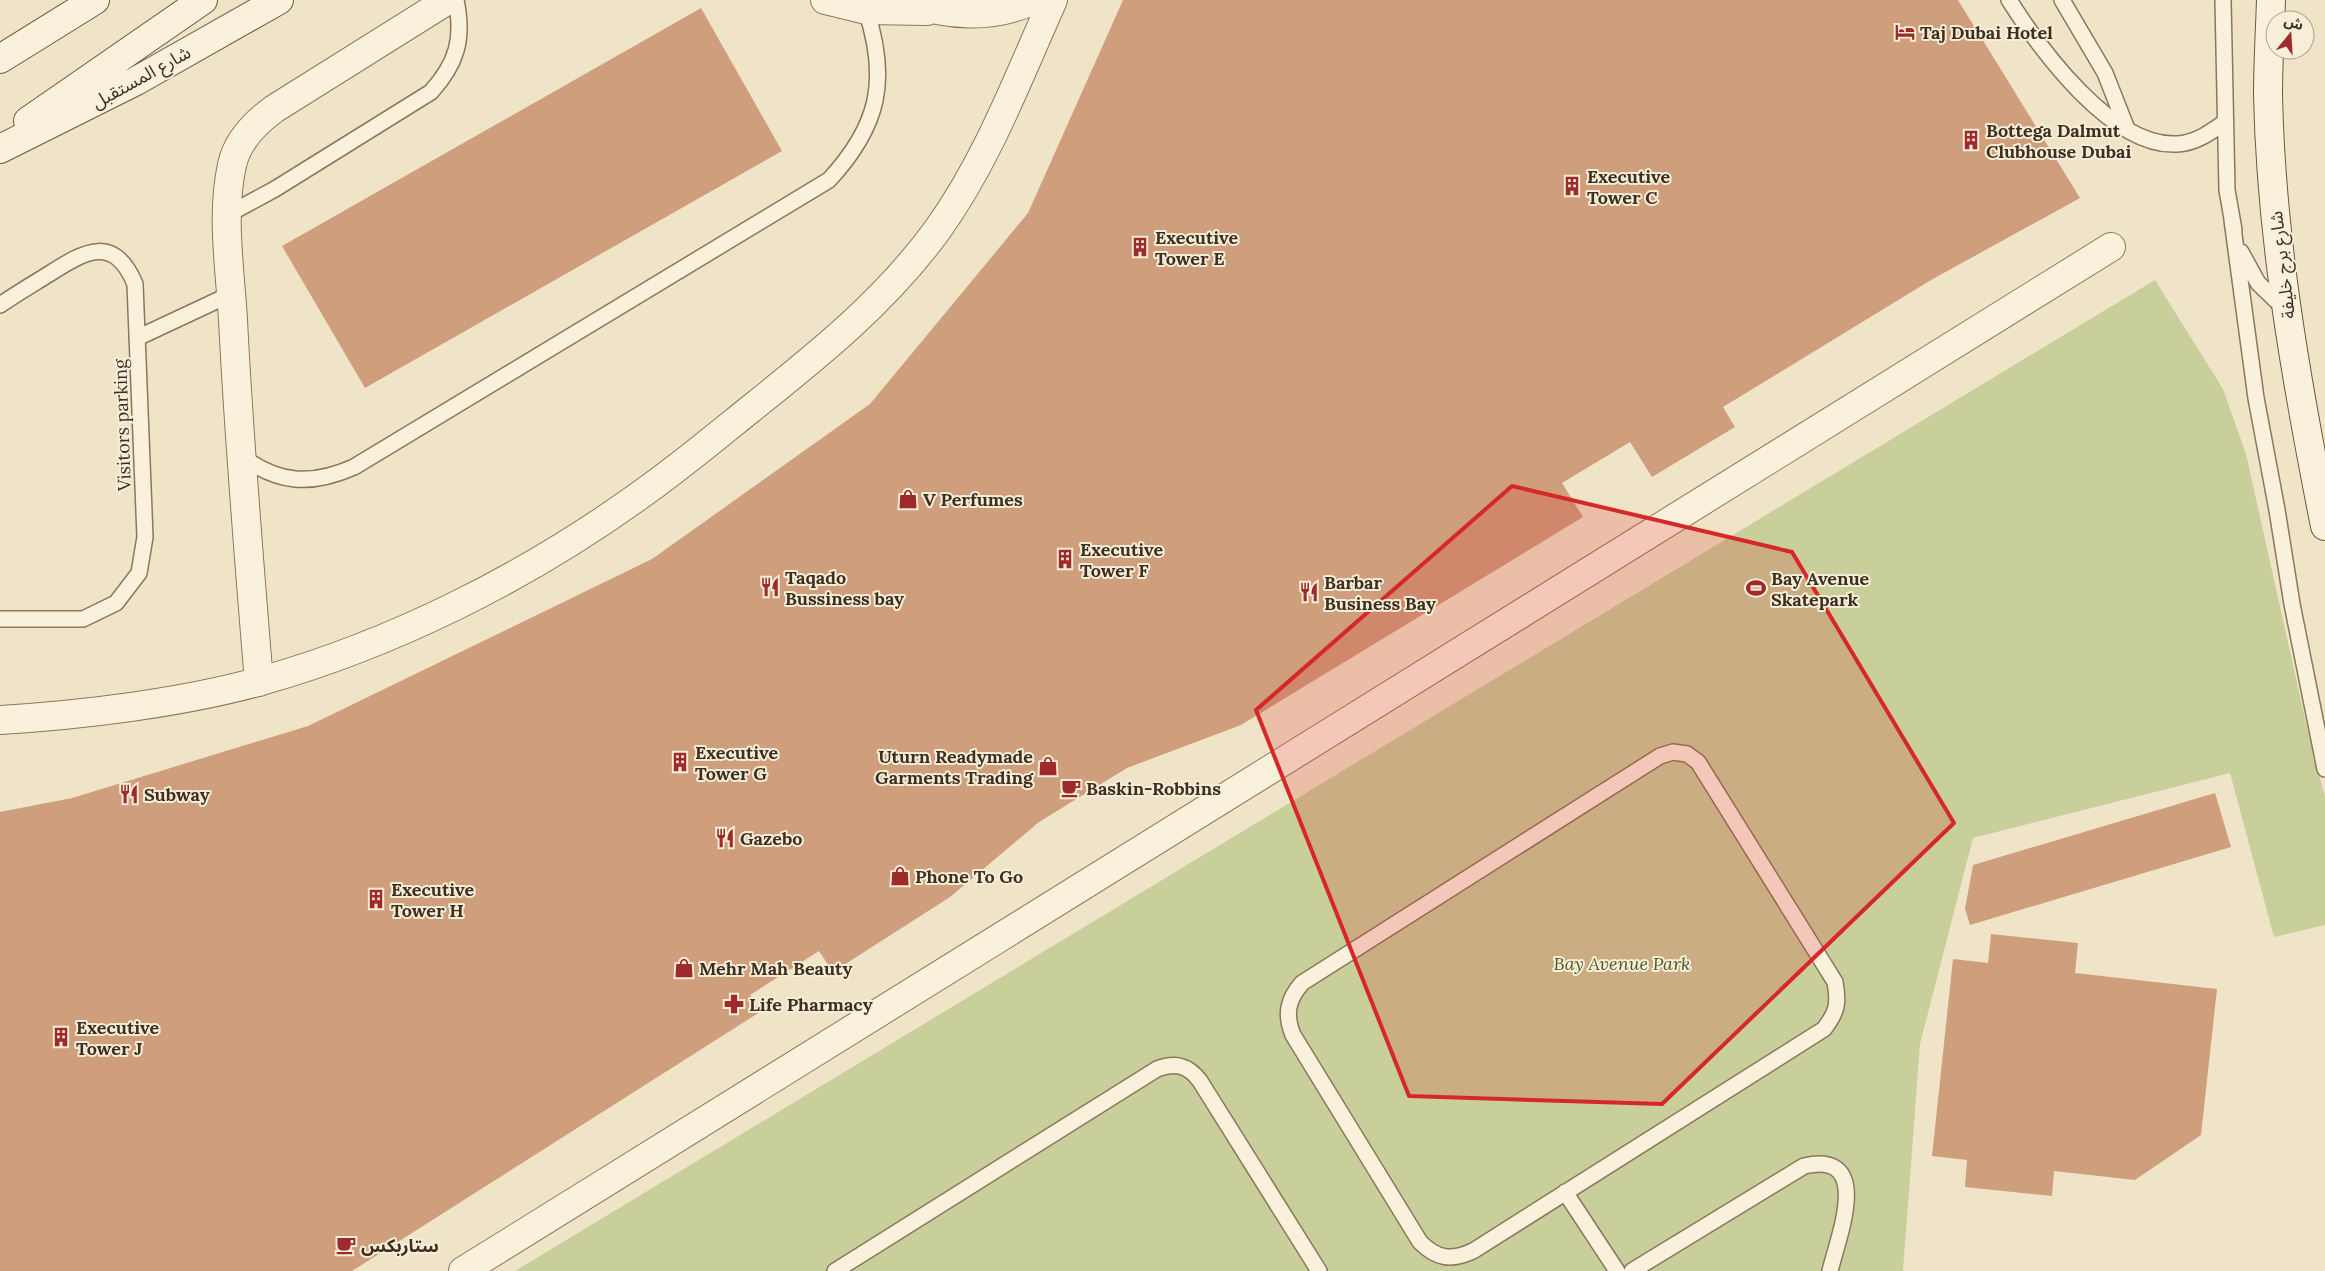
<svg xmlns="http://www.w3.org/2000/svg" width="2325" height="1271" font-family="Lora,'Noto Sans Arabic',serif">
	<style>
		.green { fill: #c9cf9b }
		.building { fill: #cf9f7d }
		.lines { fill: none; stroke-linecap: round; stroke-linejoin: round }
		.lane-casing { stroke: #8d765c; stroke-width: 18 }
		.street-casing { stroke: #8d765c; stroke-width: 30 }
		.secondary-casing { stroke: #6f573f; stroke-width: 30 }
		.lane { stroke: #faf1dc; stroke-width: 15 }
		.street { stroke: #faf1dc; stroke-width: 28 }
		.secondary { stroke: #faf1dc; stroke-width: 28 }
		.marked { fill: #d62828; fill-opacity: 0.2; stroke: #d62828; stroke-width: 4; stroke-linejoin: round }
		.labels { text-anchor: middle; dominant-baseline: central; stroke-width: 4; stroke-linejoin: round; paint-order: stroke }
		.poi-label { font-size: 18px; font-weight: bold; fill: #3d2e20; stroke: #f7eed8; text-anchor: start }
		.street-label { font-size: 18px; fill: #3d2e20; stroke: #f7eed8 }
		.park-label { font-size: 18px; font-style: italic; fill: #4d5a26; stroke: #f7eed8 }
	</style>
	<rect width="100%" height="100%" fill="#f0e4c8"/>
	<path class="green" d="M 2155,280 L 2223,389 L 2246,454 L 2308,732 L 2325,797 L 2325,925 L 2274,937 L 2230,773 L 1973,838 L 1920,1044 L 1903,1271 L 515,1271 Z"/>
	<path class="building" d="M 1123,0 L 1958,0 L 2080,198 L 1931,280 L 1723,407 L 1735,427 L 1652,477 L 1630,442 L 1562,483 L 1583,517 L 1241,725 L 1127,768 L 1039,822 L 950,897 L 833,972 L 819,951 L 750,995 L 760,1012 L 352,1271 L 0,1271 L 0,812 L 72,798 L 308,726 L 652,559 L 870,404 L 1028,213 Z
		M 701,8 L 782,151 L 365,388 L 282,246 Z
		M 2215,793 L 2231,847 L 1970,925 L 1965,909 L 1973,865 Z
		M 1991,934 L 2078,943 L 2075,973 L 2217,989 L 2201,1135 L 2135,1180 L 2054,1171 L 2052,1196 L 1965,1187 L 1967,1160 L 1932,1156 L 1953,959 L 1988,963 Z"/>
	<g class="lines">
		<defs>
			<path id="lane" d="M 2009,0 C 2040,49 2112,148 2177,144 C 2196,143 2211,132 2225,122
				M 2062,0 L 2105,73 L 2127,129
				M 2223,0 L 2227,190 L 2234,230
				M 227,215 L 275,189 L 431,92 C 457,63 464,39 456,0
				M 2232,220 L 2256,398 L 2277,510 L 2292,604 L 2325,769
				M 2241,252 L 2258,283 L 2286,310
				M 0,305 C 16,294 33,284 49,274 C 85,251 114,234 135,284 L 145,537 L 139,573 L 116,603 L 83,619 L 0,619
				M 137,338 L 231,294
				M 240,455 C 278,484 311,486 354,467 L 829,180 C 879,126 889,80 866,10
				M 1673,752 L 1687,754 L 1698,762 L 1835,982 C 1839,1004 1837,1012 1824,1029 L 1473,1251 C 1451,1261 1437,1259 1420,1242 L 1293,1035 C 1285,1015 1287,1000 1302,983 L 1660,756 Z
				M 1565,1192 L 1617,1271
				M 835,1271 L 1157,1069 C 1175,1062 1188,1065 1200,1081 L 1319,1271
				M 1632,1271 L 1804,1166 C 1874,1150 1838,1237 1830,1271"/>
			<path id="street" d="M 825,0 L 866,10 L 927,11
				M 905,0 C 947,17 993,19 1034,0
				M 259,682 C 249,561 239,441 233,320 C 230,269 221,214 232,165 C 237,141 255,123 274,109 L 448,0
				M 0,720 C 82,715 182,703 261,681 C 393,644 524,578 636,498 C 675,471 711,441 748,411 C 817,356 886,301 938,229 C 988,159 1018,78 1053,0
				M 463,1271 L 2111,247"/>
			<path id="secondary" d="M 2271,0 C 2270,31 2268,63 2268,95 C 2271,240 2297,385 2325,526
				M 0,59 L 95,0
				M 28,121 L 203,0
				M 0,149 L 136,81 L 279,0"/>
		</defs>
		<use href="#lane" class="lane-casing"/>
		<use href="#street" class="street-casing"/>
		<use href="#secondary" class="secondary-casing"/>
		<use href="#lane" class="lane"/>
		<use href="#street" class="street"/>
		<use href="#secondary" class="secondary"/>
	</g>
	<path class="marked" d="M 1512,486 L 1792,552 L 1954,823 L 1662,1104 L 1409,1096 L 1256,710 Z"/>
	<defs>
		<symbol id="hotel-bare" viewBox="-9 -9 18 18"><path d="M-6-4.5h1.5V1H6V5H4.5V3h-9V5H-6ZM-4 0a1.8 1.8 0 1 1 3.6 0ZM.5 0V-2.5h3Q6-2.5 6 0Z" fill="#9e2a2b" stroke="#f7eed8" stroke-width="2.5" paint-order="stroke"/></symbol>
		<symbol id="building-bare" viewBox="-9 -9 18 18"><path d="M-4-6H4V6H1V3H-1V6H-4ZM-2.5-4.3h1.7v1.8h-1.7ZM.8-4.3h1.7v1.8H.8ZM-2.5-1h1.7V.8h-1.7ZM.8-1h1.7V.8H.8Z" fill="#9e2a2b" stroke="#f7eed8" stroke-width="2.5" paint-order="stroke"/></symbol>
		<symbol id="shop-bare" viewBox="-9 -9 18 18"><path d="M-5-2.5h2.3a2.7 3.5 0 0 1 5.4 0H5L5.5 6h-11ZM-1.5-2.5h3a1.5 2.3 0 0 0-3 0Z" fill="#9e2a2b" stroke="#f7eed8" stroke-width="2.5" paint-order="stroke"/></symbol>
		<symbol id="restaurant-bare" viewBox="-9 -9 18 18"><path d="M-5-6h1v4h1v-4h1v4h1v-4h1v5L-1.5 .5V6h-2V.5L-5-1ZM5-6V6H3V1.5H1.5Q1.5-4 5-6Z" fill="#9e2a2b" stroke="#f7eed8" stroke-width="2.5" paint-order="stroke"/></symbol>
		<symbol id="stadium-bare" viewBox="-9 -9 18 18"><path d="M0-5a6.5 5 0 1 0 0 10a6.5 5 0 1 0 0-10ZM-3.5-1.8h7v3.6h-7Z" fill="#9e2a2b" stroke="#f7eed8" stroke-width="2.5" paint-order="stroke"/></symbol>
		<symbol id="cafe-bare" viewBox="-9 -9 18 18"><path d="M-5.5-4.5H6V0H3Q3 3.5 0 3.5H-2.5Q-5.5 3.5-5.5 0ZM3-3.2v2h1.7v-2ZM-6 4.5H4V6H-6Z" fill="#9e2a2b" stroke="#f7eed8" stroke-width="2.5" paint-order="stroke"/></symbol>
		<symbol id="pharmacy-bare" viewBox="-9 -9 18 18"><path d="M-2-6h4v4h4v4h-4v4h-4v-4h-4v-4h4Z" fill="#9e2a2b" stroke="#f7eed8" stroke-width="2.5" paint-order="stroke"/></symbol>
	</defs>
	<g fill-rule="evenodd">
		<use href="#hotel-bare" x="1891" y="18" width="28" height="28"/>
		<use href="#building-bare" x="1957" y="126" width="28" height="28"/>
		<use href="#building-bare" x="1558" y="172" width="28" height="28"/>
		<use href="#building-bare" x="1126" y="233" width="28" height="28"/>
		<use href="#shop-bare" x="894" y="485" width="28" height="28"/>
		<use href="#building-bare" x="1051" y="545" width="28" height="28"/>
		<use href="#restaurant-bare" x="756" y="573" width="28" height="28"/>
		<use href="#stadium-bare" x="1742" y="574" width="28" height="28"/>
		<use href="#restaurant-bare" x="1295" y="578" width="28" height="28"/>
		<use href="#building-bare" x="666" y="748" width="28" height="28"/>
		<use href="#shop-bare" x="1034" y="752" width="28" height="28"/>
		<use href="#cafe-bare" x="1057" y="774" width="28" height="28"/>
		<use href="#restaurant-bare" x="115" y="780" width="28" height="28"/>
		<use href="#restaurant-bare" x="711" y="824" width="28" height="28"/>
		<use href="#shop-bare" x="886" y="862" width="28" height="28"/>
		<use href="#building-bare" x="362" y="885" width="28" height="28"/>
		<use href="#shop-bare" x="670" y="954" width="28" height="28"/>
		<use href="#pharmacy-bare" x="720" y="990" width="28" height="28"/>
		<use href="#building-bare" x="47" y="1023" width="28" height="28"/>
		<use href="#cafe-bare" x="332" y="1231" width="28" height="28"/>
	</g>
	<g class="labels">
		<g class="poi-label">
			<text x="1920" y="32">Taj Dubai Hotel</text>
			<text x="1986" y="130">Bottega Dalmut<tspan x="1986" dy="21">Clubhouse Dubai</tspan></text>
			<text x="1587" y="176">Executive<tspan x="1587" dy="21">Tower C</tspan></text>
			<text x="1155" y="237">Executive<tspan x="1155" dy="21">Tower E</tspan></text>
			<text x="923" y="499">V Perfumes</text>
			<text x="1080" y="549">Executive<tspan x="1080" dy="21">Tower F</tspan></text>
			<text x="785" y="577">Taqado<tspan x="785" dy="21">Bussiness bay</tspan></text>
			<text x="1771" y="578">Bay Avenue<tspan x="1771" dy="21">Skatepark</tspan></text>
			<text x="1324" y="582">Barbar<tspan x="1324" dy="21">Business Bay</tspan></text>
			<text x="695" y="752">Executive<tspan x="695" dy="21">Tower G</tspan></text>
			<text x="1033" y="756" text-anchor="end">Uturn Readymade<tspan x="1033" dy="21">Garments Trading</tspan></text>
			<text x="1086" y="788">Baskin-Robbins</text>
			<text x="144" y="794">Subway</text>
			<text x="740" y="838">Gazebo</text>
			<text x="915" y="876">Phone To Go</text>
			<text x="391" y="889">Executive<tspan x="391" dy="21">Tower H</tspan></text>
			<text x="699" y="968">Mehr Mah Beauty</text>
			<text x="749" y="1004">Life Pharmacy</text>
			<text x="76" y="1027">Executive<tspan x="76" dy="21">Tower J</tspan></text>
			<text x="361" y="1245">ستاربكس</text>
		</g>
		<g class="street-label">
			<text transform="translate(141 77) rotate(-29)">شارع المستقبل</text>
			<text transform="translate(2282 265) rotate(-97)">شارع برج خليفة</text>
			<text transform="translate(122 425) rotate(-92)">Visitors parking</text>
		</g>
		<g class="park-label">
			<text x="1622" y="963">Bay Avenue Park</text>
		</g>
	</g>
	<g transform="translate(2290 35) rotate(18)"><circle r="24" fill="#f7eed8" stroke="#ada18e"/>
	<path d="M0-4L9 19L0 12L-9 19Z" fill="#9e2a2b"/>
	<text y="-8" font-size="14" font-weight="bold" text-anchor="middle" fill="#3d2e20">ش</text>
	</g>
</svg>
